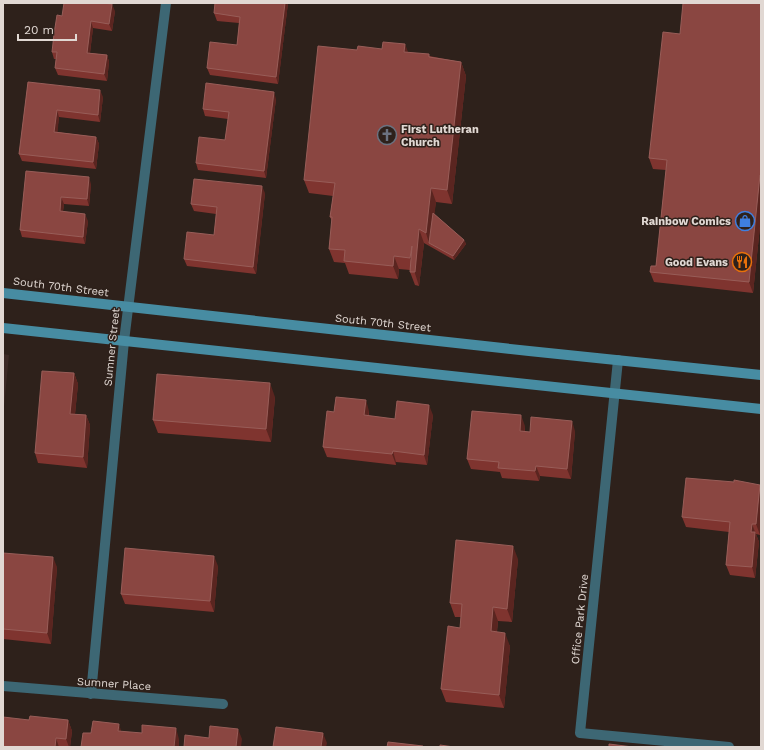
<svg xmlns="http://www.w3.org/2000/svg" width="764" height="750" font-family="'Work Sans',sans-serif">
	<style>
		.medical { fill: #3c2a26 }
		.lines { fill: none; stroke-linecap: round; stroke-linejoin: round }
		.minor { stroke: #3d6774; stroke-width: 10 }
		.tertiary { stroke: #3d6774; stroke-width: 10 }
		.secondary { stroke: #478ca2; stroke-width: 10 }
		.wall { fill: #7f342f }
		.shaded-wall { fill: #5a2520 }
		.building { fill: #8a4641; stroke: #985d58 }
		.labels { text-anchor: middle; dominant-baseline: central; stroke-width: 3; stroke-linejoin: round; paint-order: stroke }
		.poi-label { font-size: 11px; font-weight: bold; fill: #e1d8d3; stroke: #2e211b; text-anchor: end }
		.street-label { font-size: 11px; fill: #e1d8d3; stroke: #2e211b }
	</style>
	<rect width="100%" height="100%" fill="#2e211b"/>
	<path class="medical" d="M 3,354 L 9,355 L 3,417 Z"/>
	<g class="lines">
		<path class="minor" d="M 618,360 L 580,733 L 729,747
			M 3,686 L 223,704
			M 91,694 L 124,341"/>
		<path class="tertiary" d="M 124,341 L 166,3"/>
		<path class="secondary" d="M 3,293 L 529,351 L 761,375
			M 3,328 L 761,409"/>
	</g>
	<path class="wall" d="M 215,3 L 288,3 L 278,84 L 210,75 L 207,68 L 237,45 L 239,23 L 217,21 L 214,13 Z
		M 761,3 L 761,217 L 753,293 L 654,282 L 650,272 L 656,266 L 666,170 L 653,169 L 649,158 L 680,34 Z
		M 115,11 L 112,31 L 93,28 L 90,53 L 107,55 L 109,62 L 107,81 L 58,75 L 55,68 L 56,59 L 54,59 L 52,52 L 62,16 Z
		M 357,50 L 408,52 L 461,62 L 466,76 L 452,204 L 436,202 L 434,214 L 464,240 L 466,244 L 454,260 L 424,243 L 419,286 L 415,285 L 410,272 L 410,270 L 399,269 L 398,279 L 349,274 L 345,263 L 334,262 L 329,249 L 332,221 L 330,217 L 333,196 L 309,193 L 304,180 Z
		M 28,82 L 103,97 L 100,122 L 59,117 L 57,132 L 96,137 L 99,144 L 96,169 L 22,161 L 19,154 Z
		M 276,99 L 266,178 L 198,170 L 196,163 L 225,140 L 228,119 L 205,116 L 203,109 Z
		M 26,171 L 91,184 L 89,206 L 64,204 L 63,211 L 88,221 L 85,244 L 22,237 L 20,230 Z
		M 265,193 L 256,274 L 187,266 L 184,259 L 214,235 L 216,214 L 194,211 L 191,204 Z
		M 74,373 L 78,384 L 75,414 L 86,415 L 90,425 L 87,468 L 38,463 L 35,453 Z
		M 275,397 L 271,442 L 158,433 L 153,420 Z
		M 369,411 L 369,416 L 395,419 L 433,415 L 427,465 L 396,462 L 396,465 L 327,457 L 323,447 L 334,412 Z
		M 525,426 L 525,432 L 575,431 L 571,479 L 540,476 L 539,481 L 502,478 L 500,472 L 471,469 L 467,459 Z
		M 760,485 L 760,535 L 756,534 L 759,542 L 755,578 L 730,575 L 726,565 L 729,532 L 686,527 L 682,517 Z
		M 3,553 L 57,567 L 51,644 L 3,639 Z
		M 518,559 L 512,622 L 498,621 L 497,632 L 510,646 L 504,708 L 446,702 L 441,689 L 460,628 L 461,617 L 455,617 L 450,603 Z
		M 218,566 L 214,612 L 125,604 L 121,594 Z
		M 29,720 L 68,720 L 72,731 L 70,747 L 3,747 Z"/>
	<path class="shaded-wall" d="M 285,3 L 288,3 L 278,84 L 276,77 Z
		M 112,4 L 115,11 L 112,31 L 109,24 Z
		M 91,21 L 93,28 L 89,60 L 87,53 Z
		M 405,44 L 410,57 L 404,52 Z
		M 107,55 L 109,62 L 107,81 L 104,74 Z
		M 461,62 L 466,76 L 452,204 L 447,190 Z
		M 100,90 L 103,97 L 100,122 L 98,115 Z
		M 274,92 L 276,99 L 266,178 L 264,171 Z
		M 57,110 L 59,117 L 57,139 L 54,132 Z
		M 96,137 L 99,144 L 96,169 L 93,162 Z
		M 760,175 L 761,176 L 761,217 L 753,293 L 749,282 Z
		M 89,177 L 91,184 L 89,206 L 87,199 Z
		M 262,186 L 265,193 L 256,274 L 253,267 Z
		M 431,188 L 436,202 L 431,244 L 429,243 L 426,233 Z
		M 61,197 L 64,204 L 62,218 L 60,211 Z
		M 85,214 L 88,221 L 85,244 L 83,237 Z
		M 419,229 L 424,243 L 419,286 L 410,258 L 412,246 Z
		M 464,240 L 466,244 L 454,260 L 453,256 Z
		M 394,256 L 399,269 L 398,279 L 393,266 Z
		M 74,373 L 78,384 L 74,424 L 70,414 Z
		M 270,383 L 275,397 L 271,442 L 266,429 Z
		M 366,400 L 369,411 L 367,426 L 364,415 Z
		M 429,405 L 433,415 L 427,465 L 424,455 Z
		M 86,415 L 90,425 L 87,468 L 83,457 Z
		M 521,415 L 525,426 L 524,442 L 520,431 Z
		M 572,421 L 575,431 L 571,479 L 567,469 Z
		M 393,451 L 396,462 L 396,465 L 392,454 Z
		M 536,466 L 540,476 L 539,481 L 535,471 Z
		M 760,485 L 761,487 L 761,525 L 760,535 L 756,524 Z
		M 752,524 L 759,542 L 755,578 L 752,567 L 751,532 Z
		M 513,546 L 518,559 L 512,622 L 507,609 Z
		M 214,556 L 218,566 L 214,612 L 210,601 Z
		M 53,557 L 57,567 L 51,644 L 47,633 Z
		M 493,607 L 498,621 L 495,645 L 491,631 Z
		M 505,633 L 510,646 L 504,708 L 499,695 Z
		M 68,720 L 72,731 L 70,747 L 69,747 L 66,739 Z
		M 119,724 L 122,734 L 118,731 Z
		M 176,728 L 179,739 L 179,747 L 174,747 Z
		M 238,729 L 242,739 L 241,747 L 236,747 Z
		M 323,733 L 327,743 L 326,747 L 321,747 Z
		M 56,738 L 59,747 L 55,747 Z"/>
	<path class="building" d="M 64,3 L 102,3 L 112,4 L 109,24 L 91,21 L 87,53 L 107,55 L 104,74 L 55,68 L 57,52 L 52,52 L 54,34 L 57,15 L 62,16 Z
		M 215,3 L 285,3 L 276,77 L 207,68 L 210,42 L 237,45 L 240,17 L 214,13 Z
		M 683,3 L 761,3 L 761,175 L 760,175 L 749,282 L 650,272 L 651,266 L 656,266 L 667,160 L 649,158 L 663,32 L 680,34 Z
		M 383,42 L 405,44 L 404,52 L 429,54 L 429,57 L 461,62 L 447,190 L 431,188 L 426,233 L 419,229 L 415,272 L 410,272 L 412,246 L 410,258 L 394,256 L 393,266 L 344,261 L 345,250 L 329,249 L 332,217 L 330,217 L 335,183 L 304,180 L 318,46 L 357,50 L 358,46 L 382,49 Z
		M 28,82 L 100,90 L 98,115 L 57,110 L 54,132 L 96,137 L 93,162 L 19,154 Z
		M 206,83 L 274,92 L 264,171 L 196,163 L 199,137 L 225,140 L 229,112 L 203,109 Z
		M 26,171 L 89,177 L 87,199 L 61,197 L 60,211 L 85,214 L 83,237 L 20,230 Z
		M 194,179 L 262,186 L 253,267 L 184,259 L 187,232 L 214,235 L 217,207 L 191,204 Z
		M 433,213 L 464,240 L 453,256 L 429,243 Z
		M 42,371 L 74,373 L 70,414 L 86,415 L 83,457 L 35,453 Z
		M 157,374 L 270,383 L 266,429 L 153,420 Z
		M 336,397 L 366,400 L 364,415 L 395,419 L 397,401 L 429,405 L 424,455 L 393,451 L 392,454 L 323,447 L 327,411 L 334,412 Z
		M 472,411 L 521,415 L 520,431 L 530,432 L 531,417 L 572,421 L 567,469 L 536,466 L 535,471 L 498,468 L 499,462 L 467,459 Z
		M 686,478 L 734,482 L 734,480 L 760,485 L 756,524 L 752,524 L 751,532 L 755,532 L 752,567 L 726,565 L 730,522 L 682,517 Z
		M 456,540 L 513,546 L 507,609 L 493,607 L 491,631 L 505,633 L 499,695 L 441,689 L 448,626 L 460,628 L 462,604 L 450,603 Z
		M 125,548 L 214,556 L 210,601 L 121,594 Z
		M 3,553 L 53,557 L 47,633 L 3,629 Z
		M 30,716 L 68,720 L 66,739 L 56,738 L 55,747 L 3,747 L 3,717 L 29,720 Z
		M 93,721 L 119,724 L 118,731 L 142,733 L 142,725 L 176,728 L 174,747 L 81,747 L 83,733 L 91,733 Z
		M 210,726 L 238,729 L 236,747 L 184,747 L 185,735 L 209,738 Z
		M 276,727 L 323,733 L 321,747 L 273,747 Z
		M 388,742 L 423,746 L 423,747 L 387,747 Z
		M 609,744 L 633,747 L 609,747 Z
		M 440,745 L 454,747 L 440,747 Z"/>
	<defs>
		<symbol id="church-ring" viewBox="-11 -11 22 22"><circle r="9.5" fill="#2e211b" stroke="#6b7280" stroke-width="1.5"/><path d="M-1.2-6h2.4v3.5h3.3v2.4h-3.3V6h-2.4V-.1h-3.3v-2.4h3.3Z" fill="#6b7280"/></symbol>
		<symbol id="shop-ring" viewBox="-11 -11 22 22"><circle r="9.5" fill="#2e211b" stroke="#3f7fe0" stroke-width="1.5"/><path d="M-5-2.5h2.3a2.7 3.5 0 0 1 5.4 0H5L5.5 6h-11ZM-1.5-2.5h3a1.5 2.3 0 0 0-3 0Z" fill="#3f7fe0"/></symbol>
		<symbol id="restaurant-ring" viewBox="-11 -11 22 22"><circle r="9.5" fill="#2e211b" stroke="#e8710a" stroke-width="1.5"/><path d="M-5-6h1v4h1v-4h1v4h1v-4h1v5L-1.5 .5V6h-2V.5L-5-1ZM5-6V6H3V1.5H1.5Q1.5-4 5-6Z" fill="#e8710a"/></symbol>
	</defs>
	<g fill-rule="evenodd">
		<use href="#church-ring" x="376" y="124" width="22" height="22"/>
		<use href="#shop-ring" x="734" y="210" width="22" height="22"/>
		<use href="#restaurant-ring" x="731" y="251" width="22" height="22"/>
	</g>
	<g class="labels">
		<g class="poi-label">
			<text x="401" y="129" text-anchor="start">First Lutheran<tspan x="401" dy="13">Church</tspan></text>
			<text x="731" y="221">Rainbow Comics</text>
			<text x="728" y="262">Good Evans</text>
		</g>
		<g class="street-label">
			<text transform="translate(61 287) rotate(7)">South 70th Street</text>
			<text transform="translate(383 323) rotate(6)">South 70th Street</text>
			<text transform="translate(112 347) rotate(-84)">Sumner Street</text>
			<text transform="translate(580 619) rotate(-84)">Office Park Drive</text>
			<text transform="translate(114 684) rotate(4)">Sumner Place</text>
		</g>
	</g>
	<rect width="764" height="750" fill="none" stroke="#e1d8d3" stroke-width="8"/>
	<path d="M18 34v6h58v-6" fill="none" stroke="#e1d8d3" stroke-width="2"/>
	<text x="24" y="34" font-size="12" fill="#e1d8d3" stroke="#2e211b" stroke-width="3" paint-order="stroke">20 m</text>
</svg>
